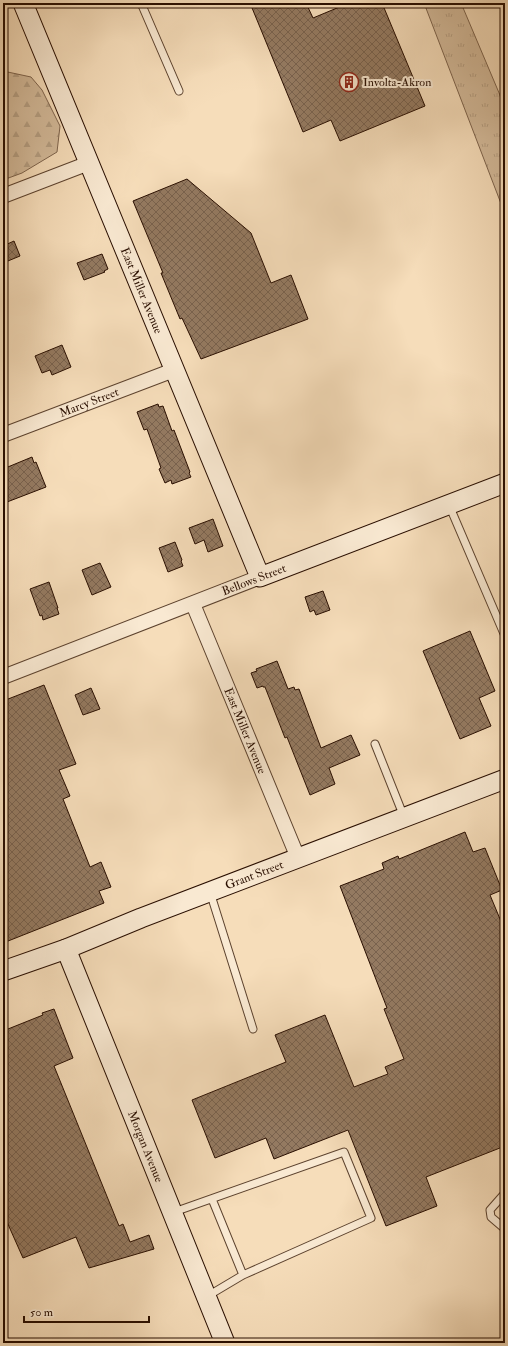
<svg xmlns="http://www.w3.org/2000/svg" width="508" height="1346" font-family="'IM FELL Double Pica',serif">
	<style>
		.grass { fill: url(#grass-tufts); stroke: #7e644d }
		.forest { fill: url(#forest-firs); stroke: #7e644d }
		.building { fill: url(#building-cross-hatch); stroke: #290e00 }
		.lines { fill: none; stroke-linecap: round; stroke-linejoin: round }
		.lane-casing { stroke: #5c422e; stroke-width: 9 }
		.street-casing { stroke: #5c422e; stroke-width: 16 }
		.secondary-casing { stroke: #290e00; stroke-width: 21 }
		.lane { stroke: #f9e9d2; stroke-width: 7 }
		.street { stroke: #f9e9d2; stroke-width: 14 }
		.secondary { stroke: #f9e9d2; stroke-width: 19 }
		.labels { text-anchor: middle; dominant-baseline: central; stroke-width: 4; stroke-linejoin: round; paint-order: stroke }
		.poi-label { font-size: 12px; fill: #290e00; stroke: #f9e9d2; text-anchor: start }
		.street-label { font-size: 12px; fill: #290e00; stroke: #f9e9d2 }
	</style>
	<defs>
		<pattern id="grass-tufts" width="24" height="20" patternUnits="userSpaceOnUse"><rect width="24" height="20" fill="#d3ba9a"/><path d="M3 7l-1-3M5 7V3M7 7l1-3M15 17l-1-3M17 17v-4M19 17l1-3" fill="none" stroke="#b59f83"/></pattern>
		<pattern id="forest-firs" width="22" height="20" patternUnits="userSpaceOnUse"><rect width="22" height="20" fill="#d3ba9a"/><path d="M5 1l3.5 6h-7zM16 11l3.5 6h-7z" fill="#b59f83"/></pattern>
		<pattern id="building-cross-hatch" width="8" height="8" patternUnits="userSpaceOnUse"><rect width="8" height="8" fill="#947a61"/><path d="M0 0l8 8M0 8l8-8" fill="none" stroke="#79624e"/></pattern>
	</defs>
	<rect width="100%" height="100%" fill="#f6ddba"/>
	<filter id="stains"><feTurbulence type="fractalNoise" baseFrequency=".005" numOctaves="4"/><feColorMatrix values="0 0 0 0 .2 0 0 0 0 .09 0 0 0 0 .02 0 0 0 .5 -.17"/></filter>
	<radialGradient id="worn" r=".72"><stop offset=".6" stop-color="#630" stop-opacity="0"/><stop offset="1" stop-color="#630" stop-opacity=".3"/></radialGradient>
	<path class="grass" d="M 424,3 L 461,3 L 505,107 L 505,214 Z"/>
	<path class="forest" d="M 3,71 L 31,77 L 42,90 L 60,126 L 57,152 L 22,173 L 3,180 Z"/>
	<path class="building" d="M 250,3 L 306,3 L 313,18 L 349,3 L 382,3 L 425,106 L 340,141 L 331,120 L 303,132 Z
		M 187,179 L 251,233 L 271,283 L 291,275 L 308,319 L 201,359 L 182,318 L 180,319 L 161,273 L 163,273 L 133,201 Z
		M 14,241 L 20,256 L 3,263 L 3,246 Z
		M 102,254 L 108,269 L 104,271 L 105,272 L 84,280 L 77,263 Z
		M 62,345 L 71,367 L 52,375 L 50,370 L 42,373 L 35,356 Z
		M 158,404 L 159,407 L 163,406 L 172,431 L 174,430 L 190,472 L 189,473 L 191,477 L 172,484 L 171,480 L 165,483 L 159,469 L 161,468 L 147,429 L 144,430 L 137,412 Z
		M 32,457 L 34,463 L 36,462 L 46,487 L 7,502 L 3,493 L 3,469 Z
		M 213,519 L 223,546 L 208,552 L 204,540 L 195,544 L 189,528 Z
		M 175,542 L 182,560 L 181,561 L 183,566 L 168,572 L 159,548 Z
		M 100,563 L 111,587 L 92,595 L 82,570 Z
		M 49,582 L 58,608 L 57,608 L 59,614 L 43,620 L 42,615 L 40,616 L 30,589 Z
		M 323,591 L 330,610 L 316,615 L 314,610 L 310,612 L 305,597 Z
		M 470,631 L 495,691 L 479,698 L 491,726 L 460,739 L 423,651 Z
		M 277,661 L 288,689 L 294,687 L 295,690 L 299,689 L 321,748 L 351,735 L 360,755 L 329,768 L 335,784 L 310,795 L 287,737 L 285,738 L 265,687 L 263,687 L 263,686 L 257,688 L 251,673 L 257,671 L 256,669 Z
		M 44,685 L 76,764 L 59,770 L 70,796 L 63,799 L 90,867 L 101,862 L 111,887 L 99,891 L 104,903 L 3,943 L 3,701 Z
		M 91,688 L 100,709 L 83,715 L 75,695 Z
		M 465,832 L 473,852 L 485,848 L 502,890 L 490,895 L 505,931 L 505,1146 L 426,1177 L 437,1206 L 386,1226 L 348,1130 L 274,1159 L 266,1138 L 215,1158 L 192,1100 L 286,1062 L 275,1035 L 325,1015 L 354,1087 L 388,1074 L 385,1067 L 404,1059 L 384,1009 L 387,1008 L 340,886 L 384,869 L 382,863 L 398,856 L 399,859 Z
		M 54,1009 L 73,1058 L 54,1066 L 119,1226 L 123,1224 L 130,1242 L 149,1235 L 154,1249 L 89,1268 L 76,1237 L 23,1258 L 3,1213 L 3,1031 L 43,1015 L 42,1013 Z"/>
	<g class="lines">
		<defs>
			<path id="lane" d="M 141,3 L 179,91
				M 449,505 L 505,636
				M 375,744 L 404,817
				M 210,892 L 253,1029
				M 505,1193 L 490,1210 L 491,1217 L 505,1229
				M 212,1199 L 243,1275
				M 174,1212 L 344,1152 L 371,1218 L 243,1275 L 206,1297"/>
			<g id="street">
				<path d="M 3,196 L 89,163"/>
				<path id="s1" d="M 3,435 L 174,370"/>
				<path id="s2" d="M 193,604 L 298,858"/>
				<path d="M 3,677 L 260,577"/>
			</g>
			<g id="secondary">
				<path id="s3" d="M 23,3 L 260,577 L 505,483"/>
				<path id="s4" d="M 66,949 L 225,1343"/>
				<path id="s5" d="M 3,971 L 66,949 L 141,918 L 505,779"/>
			</g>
		</defs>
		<use href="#lane" class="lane-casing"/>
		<use href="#street" class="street-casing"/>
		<use href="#secondary" class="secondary-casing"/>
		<use href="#lane" class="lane"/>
		<use href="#street" class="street"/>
		<use href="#secondary" class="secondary"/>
	</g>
	<defs>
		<symbol id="building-ring" viewBox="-11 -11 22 22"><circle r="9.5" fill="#f9e9d2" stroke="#8f2418" stroke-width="1.5"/><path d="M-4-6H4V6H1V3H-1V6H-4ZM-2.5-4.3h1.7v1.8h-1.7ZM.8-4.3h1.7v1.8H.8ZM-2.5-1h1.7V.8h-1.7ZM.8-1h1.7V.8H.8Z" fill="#8f2418"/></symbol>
	</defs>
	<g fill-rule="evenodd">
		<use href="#building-ring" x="338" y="71" width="22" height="22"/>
	</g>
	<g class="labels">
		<g class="poi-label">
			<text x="363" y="82">Involta-Akron</text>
		</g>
		<g class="street-label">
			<text stroke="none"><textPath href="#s3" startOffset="311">East Miller Avenue</textPath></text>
			<text stroke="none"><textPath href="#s1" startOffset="92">Marcy Street</textPath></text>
			<text transform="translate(254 580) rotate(-21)">Bellows Street</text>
			<text stroke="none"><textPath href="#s2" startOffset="137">East Miller Avenue</textPath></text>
			<text stroke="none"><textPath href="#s5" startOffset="269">Grant Street</textPath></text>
			<text stroke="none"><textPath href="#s4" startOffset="213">Morgan Avenue</textPath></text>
		</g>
	</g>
	<rect width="508" height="1346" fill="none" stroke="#f6ddba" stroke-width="16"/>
	<rect x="4" y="4" width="500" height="1338" fill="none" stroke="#290e00" stroke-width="2"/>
	<rect x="8" y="8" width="492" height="1330" fill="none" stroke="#290e00"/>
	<path d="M24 1316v6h125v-6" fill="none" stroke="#290e00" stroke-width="2"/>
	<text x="30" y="1316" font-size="12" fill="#290e00" stroke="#f9e9d2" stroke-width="3" paint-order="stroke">50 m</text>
	<rect width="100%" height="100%" filter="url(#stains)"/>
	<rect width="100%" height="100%" fill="url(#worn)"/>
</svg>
